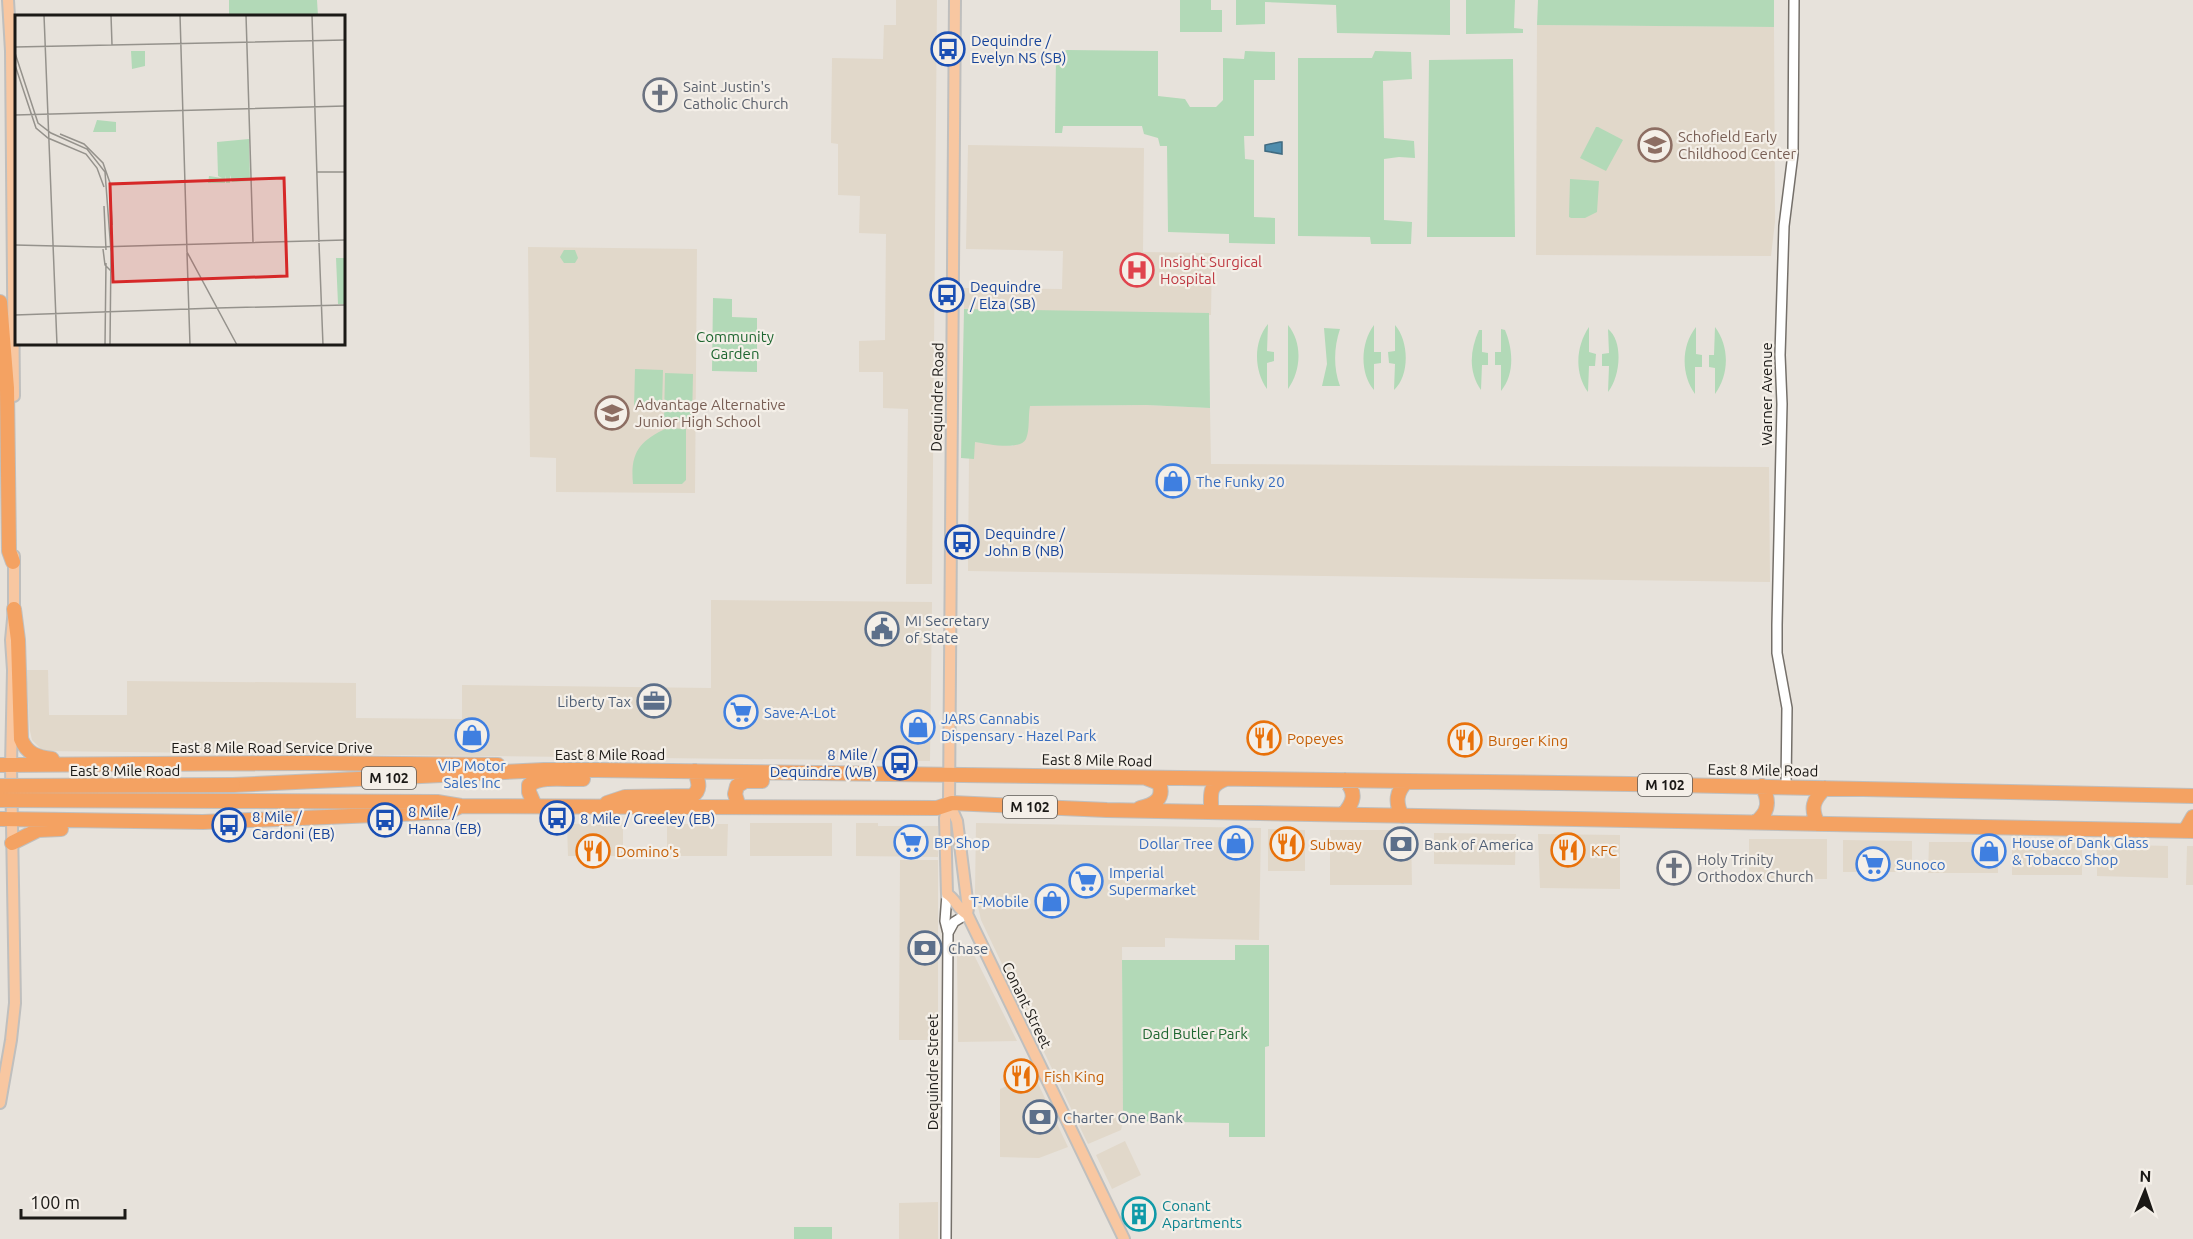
<svg xmlns="http://www.w3.org/2000/svg" width="2193" height="1239" font-family="Ubuntu,sans-serif">
	<style>
		.built { fill: #e1d8ca }
		.green { fill: #b2d9b7 }
		.water { fill: #4f8dad; stroke: #3f6a80; stroke-width: 1.5 }
		.lines { fill: none; stroke-linecap: round; stroke-linejoin: round }
		.minor-casing { stroke: #75706a; stroke-width: 12 }
		.major-casing { stroke: #bfbfbe; stroke-width: 14 }
		.highway-casing { stroke: #bfbfbe; stroke-width: 16 }
		.minor { stroke: #fff; stroke-width: 9 }
		.major { stroke: #f8c7a1; stroke-width: 10 }
		.highway { stroke: #f4a262; stroke-width: 14 }
		.highway-bridge-casing { stroke: #bfbfbe; stroke-width: 16; stroke-linecap: butt }
		.highway-bridge { stroke: #f4a262; stroke-width: 14 }
		.labels { text-anchor: middle; dominant-baseline: central; stroke-width: 4.5; stroke-linejoin: round; paint-order: stroke }
		.shield { fill: #f4efe8; stroke: #5c5955; stroke-width: 1.5 }
		.shield-label { font-size: 14px; font-weight: bold; fill: #1b1916 }
		.transit-label { font-size: 15px; fill: #164399; stroke: #f4efe8; text-anchor: start }
		.worship-label { font-size: 15px; fill: #5b616d; stroke: #f4efe8; text-anchor: start }
		.education-label { font-size: 15px; fill: #785e54; stroke: #f4efe8; text-anchor: start }
		.health-label { font-size: 15px; fill: #be3a42; stroke: #f4efe8; text-anchor: start }
		.park-label { font-size: 15px; fill: #1e6630; stroke: #f4efe8 }
		.street-label { font-size: 15px; fill: #1b1916; stroke: #f4efe8 }
		.shop-label { font-size: 15px; fill: #366cbe; stroke: #f4efe8; text-anchor: start }
		.service-label { font-size: 15px; fill: #4e5e75; stroke: #f4efe8; text-anchor: start }
		.food-label { font-size: 15px; fill: #c56008; stroke: #f4efe8; text-anchor: start }
		.culture-label { font-size: 15px; fill: #0d838f; stroke: #f4efe8; text-anchor: start }
		.inset-road { fill: none; stroke: #95928c; stroke-width: 1.5 }
		.view { fill: #d62828; fill-opacity: 0.15; stroke: #d62828; stroke-width: 3 }
		.inset-edge { fill: none; stroke: #1b1916; stroke-width: 3 }
	</style>
	<rect width="100%" height="100%" fill="#e7e2db"/>
	<path class="built" d="M 896,0 L 937,0 L 932,584 L 906,584 L 908,409 L 883,408 L 883,372 L 859,372 L 859,341 L 885,340 L 886,234 L 859,233 L 860,196 L 838,195 L 838,144 L 831,143 L 832,58 L 883,59 L 884,25 L 896,25 Z
		M 1537,25 L 1774,27 L 1775,222 L 1771,256 L 1536,255 Z
		M 968,145 L 1144,148 L 1143,252 L 1212,253 L 1211,315 L 964,311 L 964,288 L 1062,289 L 1063,251 L 966,249 Z
		M 528,247 L 697,249 L 695,493 L 556,492 L 556,458 L 530,457 Z
		M 1146,405 L 1210,408 L 1211,464 L 1769,467 L 1770,582 L 968,571 L 969,457 L 975,442 L 1013,446 L 1029,406 Z
		M 711,600 L 932,602 L 930,761 L 43,751 L 32,740 L 30,731 L 26,670 L 48,670 L 49,715 L 127,715 L 127,681 L 356,683 L 356,718 L 462,719 L 462,685 L 711,688 Z
		M 623,823 L 623,856 L 568,856 L 567,824 Z
		M 750,823 L 832,823 L 832,856 L 750,856 Z
		M 856,823 L 878,823 L 878,826 L 938,826 L 938,857 L 856,856 Z
		M 976,823 L 1261,828 L 1259,940 L 1165,938 L 1165,947 L 1122,947 L 1123,1121 L 1121,1130 L 1088,1144 L 981,920 L 975,893 Z
		M 667,824 L 728,824 L 727,856 L 667,856 Z
		M 1268,829 L 1305,830 L 1305,871 L 1268,871 Z
		M 1330,830 L 1411,830 L 1412,885 L 1330,885 Z
		M 1434,833 L 1516,834 L 1515,865 L 1434,864 Z
		M 1538,834 L 1620,835 L 1620,889 L 1540,888 Z
		M 1749,839 L 1827,839 L 1827,879 L 1749,879 Z
		M 1843,840 L 1912,841 L 1912,872 L 1843,872 Z
		M 1929,842 L 1998,842 L 1998,873 L 1928,873 Z
		M 2012,843 L 2082,843 L 2082,875 L 2012,875 Z
		M 2097,844 L 2168,846 L 2168,878 L 2097,876 Z
		M 2187,846 L 2193,846 L 2193,885 L 2186,885 Z
		M 900,860 L 938,860 L 938,1040 L 899,1040 Z
		M 957,953 L 973,953 L 1017,1041 L 958,1042 Z
		M 1034,1075 L 1068,1147 L 1039,1158 L 1000,1157 L 1000,1089 Z
		M 1125,1141 L 1141,1175 L 1112,1189 L 1096,1155 Z
		M 938,1202 L 938,1239 L 899,1239 L 899,1203 Z"/>
	<path class="green" d="M 229,0 L 317,0 L 318,16 L 229,16 Z
		M 1180,0 L 1211,0 L 1211,10 L 1222,10 L 1222,32 L 1180,32 Z
		M 1236,0 L 1450,0 L 1450,35 L 1337,33 L 1336,5 L 1265,2 L 1265,24 L 1236,25 Z
		M 1466,0 L 1515,0 L 1514,28 L 1523,29 L 1523,33 L 1466,34 Z
		M 1538,0 L 1774,0 L 1774,27 L 1537,25 Z
		M 1067,50 L 1158,51 L 1158,96 L 1185,99 L 1190,107 L 1216,107 L 1223,100 L 1223,58 L 1244,59 L 1245,51 L 1275,52 L 1275,80 L 1254,80 L 1254,136 L 1244,136 L 1245,159 L 1254,160 L 1254,217 L 1275,218 L 1275,244 L 1229,243 L 1229,234 L 1168,232 L 1167,146 L 1160,146 L 1158,138 L 1144,134 L 1142,126 L 1063,126 L 1062,133 L 1055,133 L 1056,57 L 1059,53 Z
		M 1375,51 L 1411,52 L 1412,79 L 1383,81 L 1384,138 L 1414,141 L 1415,158 L 1399,157 L 1384,159 L 1384,220 L 1412,222 L 1411,244 L 1371,244 L 1370,237 L 1298,236 L 1298,58 L 1372,58 Z
		M 1513,59 L 1515,237 L 1427,237 L 1429,60 Z
		M 1596,127 L 1598,127 L 1623,140 L 1606,171 L 1580,158 Z
		M 1570,179 L 1599,181 L 1597,212 L 1585,218 L 1571,218 L 1569,217 Z
		M 564,250 L 575,250 L 578,258 L 575,263 L 564,263 L 560,257 Z
		M 713,298 L 732,299 L 732,317 L 757,318 L 757,372 L 712,371 Z
		M 964,309 L 1209,313 L 1210,408 L 1146,405 L 1030,406 C 1028,415 1030,430 1026,439 C 1020,451 987,444 975,442 L 974,459 L 961,458 Z
		M 1268,324 L 1267,351 L 1274,352 L 1274,361 L 1267,363 L 1267,389 C 1254,371 1253,342 1268,324 Z
		M 1288,325 C 1303,343 1301,371 1288,389 Z
		M 1374,325 L 1374,352 L 1381,352 L 1381,363 L 1374,364 L 1374,390 C 1359,373 1361,342 1374,325 Z
		M 1395,325 C 1409,341 1410,375 1394,390 L 1395,364 L 1389,363 L 1388,352 L 1395,351 Z
		M 1589,327 L 1589,352 L 1596,354 L 1595,366 L 1589,366 L 1588,392 C 1574,373 1576,346 1589,327 Z
		M 1696,327 L 1696,354 L 1702,355 L 1702,367 L 1695,367 L 1695,394 C 1681,375 1681,346 1696,327 Z
		M 1715,327 C 1730,347 1729,375 1715,394 L 1715,368 L 1709,367 L 1709,355 L 1714,355 Z
		M 1324,328 L 1340,329 C 1334,347 1333,367 1340,386 L 1322,386 L 1327,364 Z
		M 1501,329 L 1505,330 C 1513,349 1515,374 1501,391 L 1501,365 L 1495,365 L 1495,352 L 1501,352 Z
		M 1608,329 C 1624,342 1620,377 1608,392 L 1609,366 L 1602,366 L 1602,354 L 1609,353 Z
		M 1479,330 L 1482,330 L 1482,352 L 1488,353 L 1488,365 L 1482,365 L 1481,390 C 1468,371 1470,350 1479,330 Z
		M 635,369 L 663,370 L 662,408 L 634,408 Z
		M 665,373 L 693,374 L 692,421 L 664,420 Z
		M 667,428 L 686,429 L 686,480 L 682,484 L 633,484 C 630,453 639,441 667,428 Z
		M 1235,945 L 1269,945 L 1269,1046 L 1265,1047 L 1265,1137 L 1229,1137 L 1229,1123 L 1123,1121 L 1122,960 L 1235,960 Z
		M 794,1227 L 832,1227 L 832,1239 L 794,1239 Z"/>
	<path class="water" d="M 1280,142 L 1282,142 L 1282,154 L 1265,151 L 1265,145 Z"/>
	<g class="lines">
		<defs>
			<path id="minor" d="M 1786,787 L 1787,708 L 1777,653 L 1777,625 L 1782,404 L 1780,355 L 1784,226 L 1793,154 L 1794,0
				M 947,894 L 945,921 L 948,933
				M 946,1239 L 948,933 L 954,922 L 967,914"/>
			<path id="major" d="M 8,0 L 11,51 L 14,396
				M 955,0 L 949,803 L 945,818 L 947,894 C 956,899 957,909 967,914
				M 949,803 L 957,821 L 968,908 L 967,914 L 1124,1239
				M 0,1103 L 11,1040 L 15,1003 L 11,766 L 13,670 L 11,640 L 14,609 L 14,556"/>
			<path id="highway" d="M 0,302 L 7,388 L 9,551 L 13,562
				M 14,609 L 18,640 L 21,739 C 27,754 37,757 52,759
				M 0,765 L 310,763 L 498,765
				M 233,785 L 544,770 L 597,770 L 1629,784 L 2193,796
				M 234,801 L 437,802 L 461,806 L 937,808 L 952,803 L 1107,810 L 2193,831
				M 607,803 L 625,797 L 692,796 C 702,790 698,781 695,771
				M 535,806 L 529,792 L 529,785 C 542,775 567,780 583,779
				M 739,807 L 735,794 L 737,786 L 745,781 L 762,781
				M 1140,808 C 1154,805 1165,799 1159,783 L 1146,778
				M 1211,812 C 1212,796 1206,786 1226,779
				M 1343,815 C 1354,802 1357,793 1345,780
				M 1402,816 C 1395,802 1396,792 1407,781
				M 0,819 L 203,822 L 448,812 L 461,806
				M 1756,822 C 1769,812 1770,801 1762,786
				M 1818,824 C 1810,808 1813,800 1825,788
				M 2185,831 L 2193,817
				M 12,843 L 38,830 L 61,829"/>
		</defs>
		<use href="#minor" class="minor-casing"/>
		<use href="#major" class="major-casing"/>
		<use href="#highway" class="highway-casing"/>
		<use href="#minor" class="minor"/>
		<use href="#major" class="major"/>
		<use href="#highway" class="highway"/>
		<defs>
			<path id="highway-bridge" d="M 0,786 L 233,785
				M 0,800 L 234,801"/>
		</defs>
		<use href="#highway-bridge" class="highway-bridge-casing"/>
		<use href="#highway-bridge" class="highway-bridge"/>
	</g>
	<defs>
		<symbol id="bus-ring" viewBox="-11 -11 22 22"><circle r="9.5" fill="#f4efe8" stroke="#1a4fb4" stroke-width="1.5"/><path d="M-5-6H5V4H4V6H2V4H-2V6H-4V4H-5ZM-3.5-4V0h7V-4ZM-3.5 1.2v1.5H-2V1.2ZM2 1.2v1.5H3.5V1.2Z" fill="#1a4fb4"/></symbol>
		<symbol id="church-ring" viewBox="-11 -11 22 22"><circle r="9.5" fill="#f4efe8" stroke="#6b7280" stroke-width="1.5"/><path d="M-1.2-6h2.4v3.5h3.3v2.4h-3.3V6h-2.4V-.1h-3.3v-2.4h3.3Z" fill="#6b7280"/></symbol>
		<symbol id="school-ring" viewBox="-11 -11 22 22"><circle r="9.5" fill="#f4efe8" stroke="#8d6e63" stroke-width="1.5"/><path d="M0-5L7-2L0 1L-7-2ZM-4 1L0 2.5L4 1V4Q0 6-4 4Z" fill="#8d6e63"/></symbol>
		<symbol id="hospital-ring" viewBox="-11 -11 22 22"><circle r="9.5" fill="#f4efe8" stroke="#e0444e" stroke-width="1.5"/><path d="M-5-5h3v3.5h4V-5h3V5h-3V1.5h-4V5h-3Z" fill="#e0444e"/></symbol>
		<symbol id="shop-ring" viewBox="-11 -11 22 22"><circle r="9.5" fill="#f4efe8" stroke="#3f7fe0" stroke-width="1.5"/><path d="M-5-2.5h2.3a2.7 3.5 0 0 1 5.4 0H5L5.5 6h-11ZM-1.5-2.5h3a1.5 2.3 0 0 0-3 0Z" fill="#3f7fe0"/></symbol>
		<symbol id="civic-ring" viewBox="-11 -11 22 22"><circle r="9.5" fill="#f4efe8" stroke="#5c6f8a" stroke-width="1.5"/><path d="M-.6-6.5H3V-4.5H.6V-3L4-1V1h2V6H-6V1h2V-1L-.6-3ZM-1.2 2.5V6h2.4V2.5Z" fill="#5c6f8a"/></symbol>
		<symbol id="office-ring" viewBox="-11 -11 22 22"><circle r="9.5" fill="#f4efe8" stroke="#5c6f8a" stroke-width="1.5"/><path d="M-6-3h4V-5.5h4V-3h4V5H-6ZM-1-4.5V-3h2v-1.5ZM-6 0V1H6V0Z" fill="#5c6f8a"/></symbol>
		<symbol id="supermarket-ring" viewBox="-11 -11 22 22"><circle r="9.5" fill="#f4efe8" stroke="#3f7fe0" stroke-width="1.5"/><path d="M-6-5.5h2.5l.6 2H6L4.5 2H-2.5L-4.4-4H-6ZM-1.5 3.2a1.3 1.3 0 1 0 .1 0ZM3 3.2a1.3 1.3 0 1 0 .1 0Z" fill="#3f7fe0"/></symbol>
		<symbol id="restaurant-ring" viewBox="-11 -11 22 22"><circle r="9.5" fill="#f4efe8" stroke="#e8710a" stroke-width="1.5"/><path d="M-5-6h1v4h1v-4h1v4h1v-4h1v5L-1.5 .5V6h-2V.5L-5-1ZM5-6V6H3V1.5H1.5Q1.5-4 5-6Z" fill="#e8710a"/></symbol>
		<symbol id="bank-ring" viewBox="-11 -11 22 22"><circle r="9.5" fill="#f4efe8" stroke="#5c6f8a" stroke-width="1.5"/><path d="M-6-4H6V4H-6ZM0-2.3a2.3 2.3 0 1 0 0 4.6a2.3 2.3 0 1 0 0-4.6Z" fill="#5c6f8a"/></symbol>
		<symbol id="building-ring" viewBox="-11 -11 22 22"><circle r="9.5" fill="#f4efe8" stroke="#0f9aa8" stroke-width="1.5"/><path d="M-4-6H4V6H1V3H-1V6H-4ZM-2.5-4.3h1.7v1.8h-1.7ZM.8-4.3h1.7v1.8H.8ZM-2.5-1h1.7V.8h-1.7ZM.8-1h1.7V.8H.8Z" fill="#0f9aa8"/></symbol>
	</defs>
	<g fill-rule="evenodd">
		<use href="#bus-ring" x="929" y="30" width="38" height="38"/>
		<use href="#church-ring" x="641" y="76" width="38" height="38"/>
		<use href="#school-ring" x="1636" y="126" width="38" height="38"/>
		<use href="#hospital-ring" x="1118" y="251" width="38" height="38"/>
		<use href="#bus-ring" x="928" y="276" width="38" height="38"/>
		<use href="#school-ring" x="593" y="394" width="38" height="38"/>
		<use href="#shop-ring" x="1154" y="462" width="38" height="38"/>
		<use href="#bus-ring" x="943" y="523" width="38" height="38"/>
		<use href="#civic-ring" x="863" y="610" width="38" height="38"/>
		<use href="#office-ring" x="635" y="682" width="38" height="38"/>
		<use href="#supermarket-ring" x="722" y="693" width="38" height="38"/>
		<use href="#shop-ring" x="899" y="708" width="38" height="38"/>
		<use href="#shop-ring" x="453" y="716" width="38" height="38"/>
		<use href="#restaurant-ring" x="1245" y="719" width="38" height="38"/>
		<use href="#restaurant-ring" x="1446" y="721" width="38" height="38"/>
		<use href="#bus-ring" x="881" y="744" width="38" height="38"/>
		<use href="#bus-ring" x="538" y="799" width="38" height="38"/>
		<use href="#bus-ring" x="366" y="801" width="38" height="38"/>
		<use href="#bus-ring" x="210" y="806" width="38" height="38"/>
		<use href="#supermarket-ring" x="892" y="823" width="38" height="38"/>
		<use href="#shop-ring" x="1217" y="824" width="38" height="38"/>
		<use href="#restaurant-ring" x="1268" y="825" width="38" height="38"/>
		<use href="#bank-ring" x="1382" y="825" width="38" height="38"/>
		<use href="#restaurant-ring" x="1549" y="831" width="38" height="38"/>
		<use href="#restaurant-ring" x="574" y="832" width="38" height="38"/>
		<use href="#shop-ring" x="1970" y="832" width="38" height="38"/>
		<use href="#supermarket-ring" x="1854" y="845" width="38" height="38"/>
		<use href="#church-ring" x="1655" y="849" width="38" height="38"/>
		<use href="#supermarket-ring" x="1067" y="862" width="38" height="38"/>
		<use href="#shop-ring" x="1033" y="882" width="38" height="38"/>
		<use href="#bank-ring" x="906" y="929" width="38" height="38"/>
		<use href="#restaurant-ring" x="1002" y="1057" width="38" height="38"/>
		<use href="#bank-ring" x="1021" y="1098" width="38" height="38"/>
		<use href="#building-ring" x="1120" y="1195" width="38" height="38"/>
	</g>
	<g class="labels">
		<g class="shield">
			<rect x="362" y="767" width="54" height="22" rx="4.5"/>
			<rect x="1638" y="774" width="54" height="22" rx="4.5"/>
			<rect x="1003" y="796" width="54" height="22" rx="4.5"/>
		</g>
		<g class="shield-label">
			<text x="389" y="778">M 102</text>
			<text x="1665" y="785">M 102</text>
			<text x="1030" y="807">M 102</text>
		</g>
		<g class="transit-label">
			<text x="971" y="40">Dequindre /<tspan x="971" dy="17">Evelyn NS (SB)</tspan></text>
			<text x="970" y="286">Dequindre<tspan x="970" dy="17">/ Elza (SB)</tspan></text>
			<text x="985" y="533">Dequindre /<tspan x="985" dy="17">John B (NB)</tspan></text>
			<text x="877" y="754" text-anchor="end">8 Mile /<tspan x="877" dy="17">Dequindre (WB)</tspan></text>
			<text x="408" y="811">8 Mile /<tspan x="408" dy="17">Hanna (EB)</tspan></text>
			<text x="252" y="816">8 Mile /<tspan x="252" dy="17">Cardoni (EB)</tspan></text>
			<text x="580" y="818">8 Mile / Greeley (EB)</text>
		</g>
		<g class="worship-label">
			<text x="683" y="86">Saint Justin's<tspan x="683" dy="17">Catholic Church</tspan></text>
			<text x="1697" y="859">Holy Trinity<tspan x="1697" dy="17">Orthodox Church</tspan></text>
		</g>
		<g class="education-label">
			<text x="1678" y="136">Schofield Early<tspan x="1678" dy="17">Childhood Center</tspan></text>
			<text x="635" y="404">Advantage Alternative<tspan x="635" dy="17">Junior High School</tspan></text>
		</g>
		<g class="health-label">
			<text x="1160" y="261">Insight Surgical<tspan x="1160" dy="17">Hospital</tspan></text>
		</g>
		<g class="park-label">
			<text x="735" y="336">Community<tspan x="735" dy="17">Garden</tspan></text>
			<text x="1195" y="1033">Dad Butler Park</text>
		</g>
		<g class="street-label">
			<text transform="translate(1766 394) rotate(-90)">Warner Avenue</text>
			<text transform="translate(937 397) rotate(-89)">Dequindre Road</text>
			<text x="272" y="747">East 8 Mile Road Service Drive</text>
			<text x="610" y="754">East 8 Mile Road</text>
			<text transform="translate(1097 760) rotate(1)">East 8 Mile Road</text>
			<text x="125" y="770">East 8 Mile Road</text>
			<text transform="translate(1763 770) rotate(1)">East 8 Mile Road</text>
			<text transform="translate(1027 1005) rotate(64)">Conant Street</text>
			<text transform="translate(932 1072) rotate(-90)">Dequindre Street</text>
		</g>
		<g class="shop-label">
			<text x="1196" y="481">The Funky 20</text>
			<text x="764" y="712">Save-A-Lot</text>
			<text x="941" y="718">JARS Cannabis<tspan x="941" dy="17">Dispensary - Hazel Park</tspan></text>
			<text x="472" y="765" text-anchor="middle">VIP Motor<tspan x="472" dy="17">Sales Inc</tspan></text>
			<text x="934" y="842">BP Shop</text>
			<text x="2012" y="842">House of Dank Glass<tspan x="2012" dy="17">&amp; Tobacco Shop</tspan></text>
			<text x="1213" y="843" text-anchor="end">Dollar Tree</text>
			<text x="1896" y="864">Sunoco</text>
			<text x="1109" y="872">Imperial<tspan x="1109" dy="17">Supermarket</tspan></text>
			<text x="1029" y="901" text-anchor="end">T-Mobile</text>
		</g>
		<g class="service-label">
			<text x="905" y="620">MI Secretary<tspan x="905" dy="17">of State</tspan></text>
			<text x="631" y="701" text-anchor="end">Liberty Tax</text>
			<text x="1424" y="844">Bank of America</text>
			<text x="948" y="948">Chase</text>
			<text x="1063" y="1117">Charter One Bank</text>
		</g>
		<g class="food-label">
			<text x="1287" y="738">Popeyes</text>
			<text x="1488" y="740">Burger King</text>
			<text x="1310" y="844">Subway</text>
			<text x="1591" y="850">KFC</text>
			<text x="616" y="851">Domino's</text>
			<text x="1044" y="1076">Fish King</text>
		</g>
		<g class="culture-label">
			<text x="1162" y="1205">Conant<tspan x="1162" dy="17">Apartments</tspan></text>
		</g>
	</g>
	<g transform="translate(15 15)">
		<rect width="330" height="330" fill="#e7e2db"/>
		<path d="M 116,36 L 130,36 L 130,51 L 117,54 ZM 82,105 L 101,107 L 101,117 L 78,117 ZM 234,124 L 235,166 L 217,167 L 215,160 L 215,168 L 211,168 L 210,160 L 210,168 L 193,168 L 194,161 L 207,163 L 203,161 L 202,127 ZM 321,243 L 330,243 L 330,289 L 323,289 Z" fill="#b2d9b7"/>
		<path class="inset-road" d="M 29,0 L 42,330M 96,0 L 97,30M 165,0 L 172,237 L 222,330M 231,0 L 238,227M 297,0 L 304,227M 0,32 L 330,25M 0,38 L 23,108 L 36,118 L 72,134 L 90,157 L 96,237 L 95,330M 0,50 L 21,113 L 33,123 L 71,139 L 82,153 L 89,172M 0,100 L 330,91M 45,119 L 69,129 L 88,148 L 95,168 L 97,210M 302,157 L 330,157M 89,191 L 91,235M 304,228 L 308,330M 0,230 L 82,232 L 330,225M 88,234 L 90,250 L 97,257M 172,238 L 175,330M 202,293 L 330,290M 0,300 L 202,293M 90,330 L 91,248"/>
		<path class="view" d="M 269,163 L 272,261 L 98,267 L 95,169 Z"/>
		<rect width="330" height="330" class="inset-edge"/>
	</g>
	<g transform="translate(2145 1191) rotate(2)" stroke="#f4efe8" stroke-width="4.5" paint-order="stroke">
	<path d="M0-4.5L10 22L0 15L-10 22Z" fill="#1b1916"/>
	<text y="-9" font-size="16" font-weight="bold" text-anchor="middle" fill="#1b1916">N</text>
	</g>
	<path d="M21 1209v9h104v-9" fill="none" stroke="#1b1916" stroke-width="3"/>
	<text x="30" y="1209" font-size="18" fill="#1b1916" stroke="#f4efe8" stroke-width="4.5" paint-order="stroke">100 m</text>
</svg>
